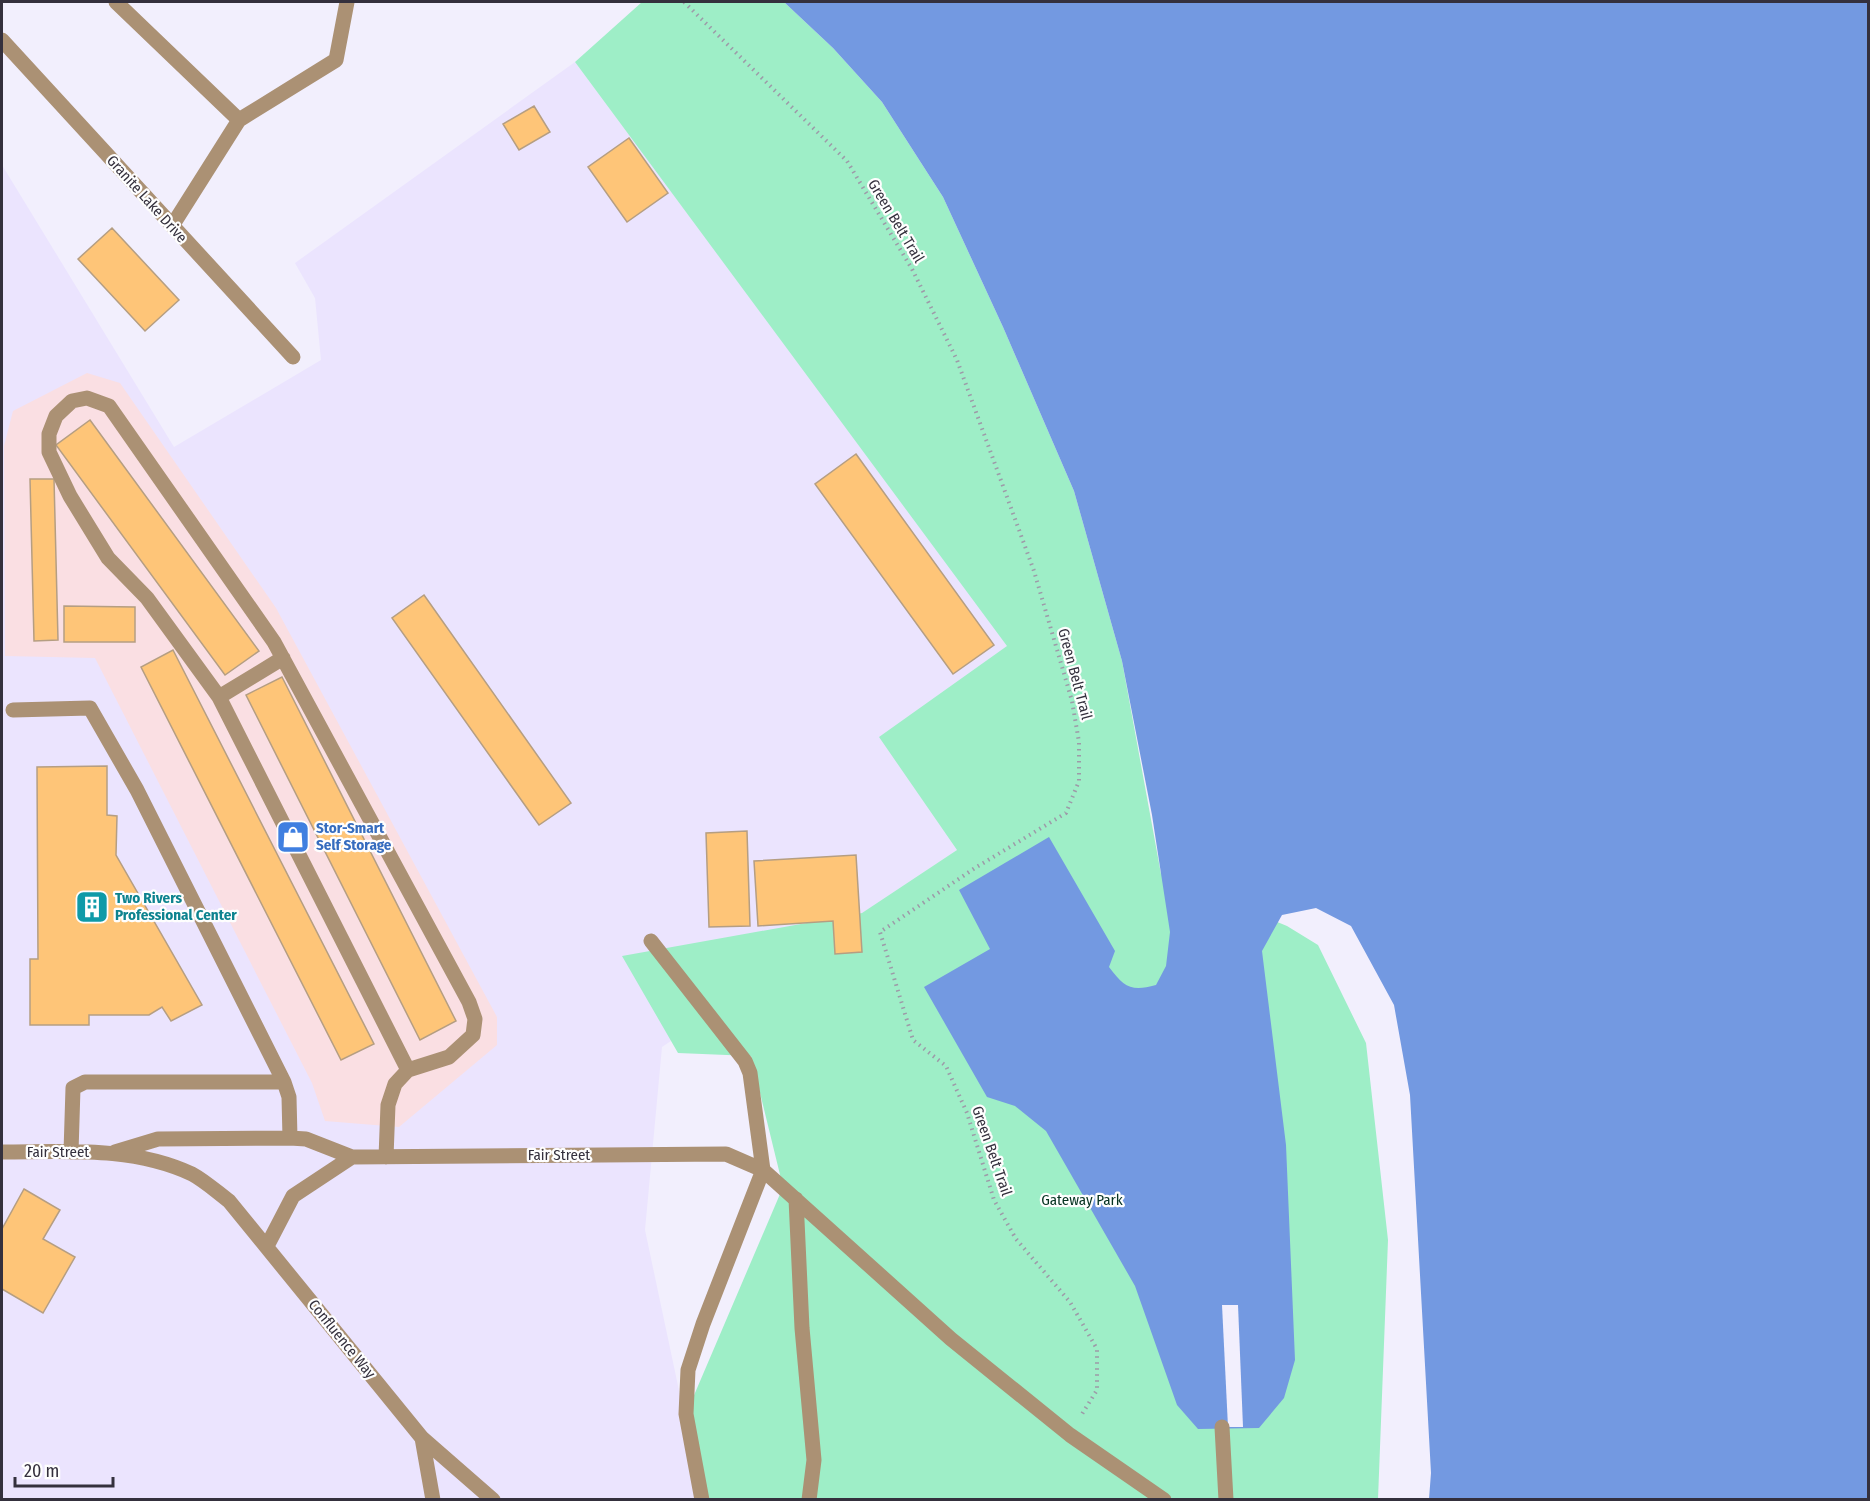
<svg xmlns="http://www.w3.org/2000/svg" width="1870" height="1501" font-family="'Fira Sans Condensed',sans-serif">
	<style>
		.built { fill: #ebe4fe }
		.industrial { fill: #fadfe3 }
		.green { fill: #9eeec7 }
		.water { fill: #7399e1 }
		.pier { fill: #f2effd }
		.building { fill: #fec578; stroke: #b59e82; stroke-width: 1.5 }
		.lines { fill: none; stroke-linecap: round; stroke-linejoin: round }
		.path { stroke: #9d9aa8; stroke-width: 4; stroke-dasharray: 1.5 4.5; stroke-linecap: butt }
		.minor { stroke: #ab9174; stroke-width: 15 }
		.labels { text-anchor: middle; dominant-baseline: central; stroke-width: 4.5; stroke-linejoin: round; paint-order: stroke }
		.street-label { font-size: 15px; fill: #34303d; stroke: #fefefe }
		.shop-label { font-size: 15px; font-weight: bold; fill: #366cbe; stroke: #fefefe; text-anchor: start }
		.culture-label { font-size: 15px; font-weight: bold; fill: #0d838f; stroke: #fefefe; text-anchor: start }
		.park-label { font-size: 15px; fill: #063422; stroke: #fefefe }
	</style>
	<rect width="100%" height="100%" fill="#f2effd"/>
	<path class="built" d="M 575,62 L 1008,646 L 880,737 L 957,850 L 662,1047 L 645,1230 L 702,1499 L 2,1499 L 2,165 L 174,447 L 321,360 L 315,298 L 295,263 Z"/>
	<path class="industrial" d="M 87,373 L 120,383 L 276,608 L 497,1017 L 497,1045 L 399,1127 L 325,1121 L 312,1083 L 95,658 L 5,656 L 4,446 L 13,411 Z"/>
	<path class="green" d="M 642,2 L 784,2 L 833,48 L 882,102 L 943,197 L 1003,327 L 1074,491 L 1122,661 L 1161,874 L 1287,926 L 1318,945 L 1366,1043 L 1388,1240 L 1378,1499 L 702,1499 L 686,1414 L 783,1187 L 751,1056 L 678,1053 L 622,956 L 862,913 L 957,850 L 879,737 L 1007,646 L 575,62 Z"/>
	<path class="water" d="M 784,2 L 1868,2 L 1868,1499 L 1429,1499 L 1431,1473 L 1410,1095 L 1394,1005 L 1351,926 L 1316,908 L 1282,915 L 1262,951 L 1286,1145 L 1295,1360 L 1284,1398 L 1259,1428 L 1198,1429 L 1177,1405 L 1135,1286 L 1046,1131 L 1015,1106 L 987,1097 L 924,987 L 990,949 L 959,890 L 1049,837 L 1115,951 L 1109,967 C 1124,987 1131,992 1156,985 L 1166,966 L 1170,932 L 1152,815 L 1122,661 L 1074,491 L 1003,327 L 943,197 L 882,102 L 833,48 Z"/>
	<path class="pier" d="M 1222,1305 L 1238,1305 L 1243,1427 L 1228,1427 Z"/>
	<path class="building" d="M 534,106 L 550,132 L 519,150 L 503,124 Z
		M 629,138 L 668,193 L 627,222 L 588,167 Z
		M 112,228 L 179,300 L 145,331 L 78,259 Z
		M 90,420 L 259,651 L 225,675 L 56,445 Z
		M 856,454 L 994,645 L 953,674 L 815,484 Z
		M 30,479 L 54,479 L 58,640 L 34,641 Z
		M 424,595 L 571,803 L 539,825 L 392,618 Z
		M 64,606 L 135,607 L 135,642 L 64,642 Z
		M 173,650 L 374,1044 L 341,1060 L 141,667 Z
		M 282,677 L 456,1021 L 420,1040 L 246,695 Z
		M 107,766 L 107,815 L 117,816 L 116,855 L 202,1005 L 171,1021 L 162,1007 L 149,1015 L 89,1015 L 89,1025 L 30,1025 L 30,959 L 38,959 L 37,767 Z
		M 747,831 L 750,926 L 709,927 L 706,833 Z
		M 856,855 L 862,952 L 835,954 L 833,921 L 758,926 L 754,861 Z
		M 24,1189 L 60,1210 L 43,1239 L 75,1257 L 43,1313 L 2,1289 L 2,1229 Z"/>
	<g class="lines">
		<path class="path" d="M 684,2 L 847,161 L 912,269 L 957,360 L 1034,571 L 1072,701 L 1079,742 L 1079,781 L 1066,813 L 975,868 L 880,932 L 913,1040 L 946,1066 L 967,1113 L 994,1200 L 1016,1239 L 1070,1302 L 1097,1349 L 1097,1390 L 1082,1414"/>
		<path class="minor" d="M 116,2 L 239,120
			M 2,40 L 293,357
			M 172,226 L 239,120 L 336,60 L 347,2
			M 219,697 L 283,658
			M 13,710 L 90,708 L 137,790 L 284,1082 L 289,1097 L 290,1138
			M 651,941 L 745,1061 L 750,1073 L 763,1170 L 703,1324 L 688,1370 L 686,1414 L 702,1500
			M 2,1152 C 66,1152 132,1146 192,1174 C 205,1181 217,1192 229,1201 L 422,1438 L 493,1500
			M 71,1152 L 73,1088 L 85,1082 L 284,1082
			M 115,1152 L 158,1139 L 290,1138 L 306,1139 L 352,1157 L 726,1154 L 763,1170 L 951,1339 L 1070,1435 L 1164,1500
			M 386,1157 L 388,1105 L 395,1084 L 408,1070 L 449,1057 L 473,1035 L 475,1019 L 469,1002 L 274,642 L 109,406 L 87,398 L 72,401 L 56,416 L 49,434 L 49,452 L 70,496 L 108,558 L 147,598 L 219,697 L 408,1070
			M 796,1199 L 802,1328 L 814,1460 L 809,1500
			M 267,1246 L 293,1196 L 352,1157
			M 1222,1427 L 1226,1500
			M 422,1438 L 433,1500"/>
	</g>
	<defs>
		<symbol id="shop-square" viewBox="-11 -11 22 22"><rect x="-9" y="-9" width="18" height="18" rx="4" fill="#3f7fe0" stroke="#fefefe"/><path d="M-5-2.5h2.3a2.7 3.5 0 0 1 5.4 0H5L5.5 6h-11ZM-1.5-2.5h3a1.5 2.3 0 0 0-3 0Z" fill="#fff"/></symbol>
		<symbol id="building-square" viewBox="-11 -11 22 22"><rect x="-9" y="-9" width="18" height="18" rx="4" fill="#0f9aa8" stroke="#fefefe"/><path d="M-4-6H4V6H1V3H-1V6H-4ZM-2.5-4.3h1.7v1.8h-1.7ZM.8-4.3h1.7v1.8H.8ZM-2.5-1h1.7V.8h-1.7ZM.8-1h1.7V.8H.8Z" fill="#fff"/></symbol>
	</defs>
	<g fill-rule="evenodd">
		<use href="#shop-square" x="274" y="818" width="38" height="38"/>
		<use href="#building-square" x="73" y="888" width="38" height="38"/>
	</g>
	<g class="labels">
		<g class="street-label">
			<text transform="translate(147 199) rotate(48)">Granite Lake Drive</text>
			<text transform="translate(896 221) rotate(59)">Green Belt Trail</text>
			<text transform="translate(1075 674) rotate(75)">Green Belt Trail</text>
			<text transform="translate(992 1151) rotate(71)">Green Belt Trail</text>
			<text x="58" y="1152">Fair Street</text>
			<text x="559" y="1155">Fair Street</text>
			<text transform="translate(342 1339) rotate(51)">Confluence Way</text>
		</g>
		<g class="shop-label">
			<text x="316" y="828">Stor-Smart<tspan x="316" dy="17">Self Storage</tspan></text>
		</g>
		<g class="culture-label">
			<text x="115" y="898">Two Rivers<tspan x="115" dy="17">Professional Center</tspan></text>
		</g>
		<g class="park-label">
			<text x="1082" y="1200">Gateway Park</text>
		</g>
	</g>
	<rect width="1870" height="1501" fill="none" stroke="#34303d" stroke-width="6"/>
	<path d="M15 1477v9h98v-9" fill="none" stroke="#34303d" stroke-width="3"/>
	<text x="24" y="1477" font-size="18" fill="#34303d" stroke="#fefefe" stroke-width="4.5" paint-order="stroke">20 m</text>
</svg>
